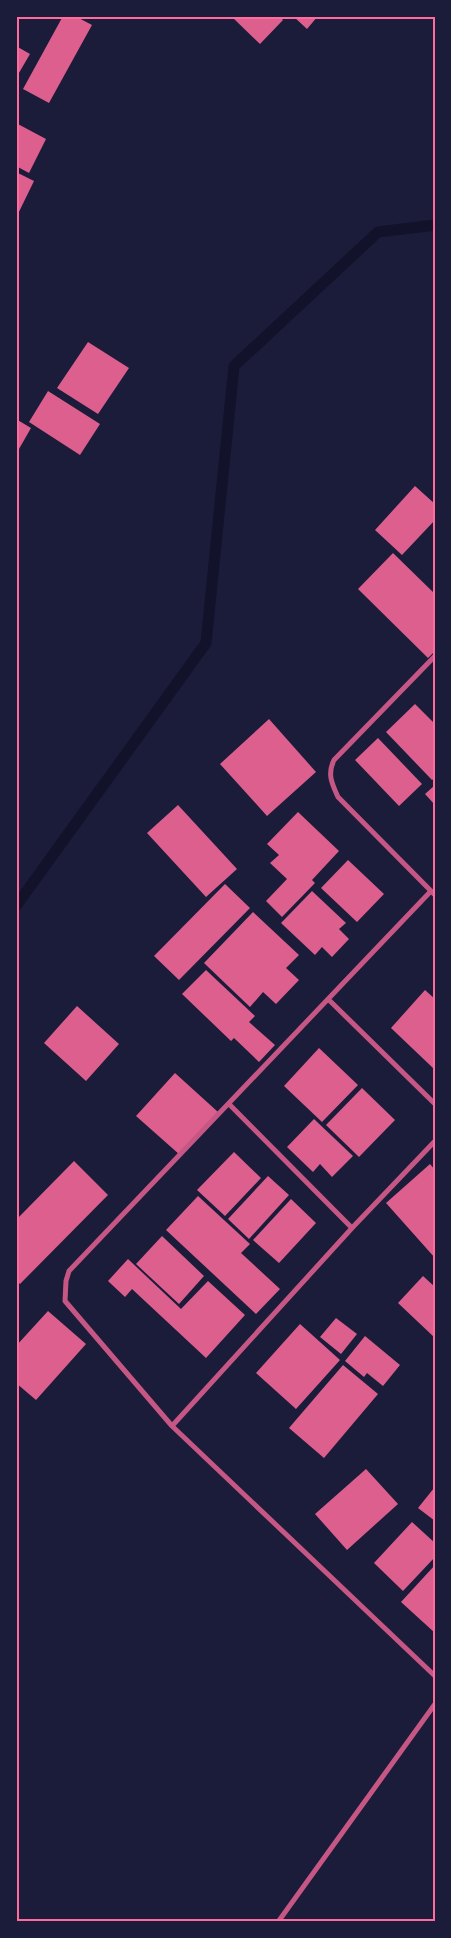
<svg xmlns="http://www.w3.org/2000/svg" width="451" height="1938" font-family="'Open Sans',sans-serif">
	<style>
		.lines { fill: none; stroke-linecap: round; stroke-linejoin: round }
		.stream { stroke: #12122b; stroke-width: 11 }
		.building { fill: #dd5f8e }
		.minor { stroke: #c65784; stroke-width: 5 }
		.neatline { fill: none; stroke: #ff6b9d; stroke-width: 2 }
	</style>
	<rect width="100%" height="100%" fill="#1b1b3a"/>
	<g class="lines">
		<path class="stream" d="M 16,906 L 206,643 L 234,366 L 378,232 L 435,225"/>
	</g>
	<path class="building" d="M 63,16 L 75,16 L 92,25 L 49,103 L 23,89 Z
		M 231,16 L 279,16 L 283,20 L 260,44 Z
		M 293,16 L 318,16 L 307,29 Z
		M 16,46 L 30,54 L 16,78 Z
		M 16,123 L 46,139 L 29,173 L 16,166 Z
		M 16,172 L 34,181 L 16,218 Z
		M 88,342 L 129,368 L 98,414 L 57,388 Z
		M 48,391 L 100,424 L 80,455 L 29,422 Z
		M 16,419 L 31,428 L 19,449 L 16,447 Z
		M 415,486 L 435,504 L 435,520 L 402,555 L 375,530 Z
		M 393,553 L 435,594 L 435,651 L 428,658 L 358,589 Z
		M 415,704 L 435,724 L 435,778 L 432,780 L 386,732 Z
		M 269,719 L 316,772 L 267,816 L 220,764 Z
		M 378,738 L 422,784 L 399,806 L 355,760 Z
		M 435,785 L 435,805 L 425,794 Z
		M 178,805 L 237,869 L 206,897 L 147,833 Z
		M 298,812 L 339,851 L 312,880 L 315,883 L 282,917 L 266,901 L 287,879 L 270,863 L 279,855 L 267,844 Z
		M 348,860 L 384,894 L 357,922 L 321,888 Z
		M 225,884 L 250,908 L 179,980 L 154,956 Z
		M 312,891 L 346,923 L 339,929 L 349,939 L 332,957 L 322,947 L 315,955 L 281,923 Z
		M 253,912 L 299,955 L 286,968 L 299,980 L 276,1004 L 263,992 L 250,1007 L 204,963 Z
		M 206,970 L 255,1016 L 249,1022 L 275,1045 L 259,1062 L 234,1038 L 231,1041 L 182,994 Z
		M 425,990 L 435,999 L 433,1068 L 391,1028 Z
		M 77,1006 L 119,1044 L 86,1081 L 44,1043 Z
		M 319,1048 L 358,1085 L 322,1122 L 284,1086 Z
		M 175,1073 L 218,1112 L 180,1155 L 136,1116 Z
		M 362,1088 L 395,1120 L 359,1157 L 326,1125 Z
		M 314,1119 L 353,1156 L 332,1177 L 320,1164 L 313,1172 L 287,1147 Z
		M 234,1152 L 261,1178 L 225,1216 L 197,1190 Z
		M 74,1161 L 108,1195 L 20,1284 L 16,1280 L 16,1220 Z
		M 430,1164 L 435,1170 L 435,1258 L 386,1203 Z
		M 268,1176 L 289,1195 L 249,1239 L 228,1219 Z
		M 198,1196 L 250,1244 L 241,1253 L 280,1289 L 256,1314 L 166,1230 Z
		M 291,1199 L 316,1223 L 279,1263 L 253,1240 Z
		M 162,1236 L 204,1276 L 179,1304 L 136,1264 Z
		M 128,1259 L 181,1309 L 208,1281 L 245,1315 L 206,1358 L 132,1289 L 125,1297 L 108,1281 Z
		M 423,1276 L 435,1287 L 435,1338 L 398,1303 Z
		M 48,1311 L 86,1344 L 36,1400 L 16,1383 L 16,1346 Z
		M 336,1318 L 357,1334 L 341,1354 L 320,1337 Z
		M 300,1324 L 340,1360 L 296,1409 L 256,1373 Z
		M 365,1336 L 400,1365 L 383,1386 L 367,1373 L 364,1377 L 345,1361 Z
		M 343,1365 L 378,1394 L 324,1458 L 289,1428 Z
		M 366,1469 L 398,1504 L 347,1550 L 315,1514 Z
		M 434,1488 L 435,1489 L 435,1521 L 418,1508 Z
		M 412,1522 L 435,1543 L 435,1557 L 403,1591 L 374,1563 Z
		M 435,1565 L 435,1633 L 401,1602 Z"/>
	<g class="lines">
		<path class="minor" d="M 435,656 L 334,760 C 327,774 332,784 338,797 L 435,895
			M 431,891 L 69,1271 L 66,1281 L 65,1301 L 172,1426 L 435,1676
			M 328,999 L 435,1104
			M 229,1104 L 352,1228
			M 172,1426 L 352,1228 L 435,1141
			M 278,1922 L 435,1704"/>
	</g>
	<rect width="451" height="1938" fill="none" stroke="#1b1b3a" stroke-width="35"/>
	<rect x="18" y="18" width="416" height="1902" class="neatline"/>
</svg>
